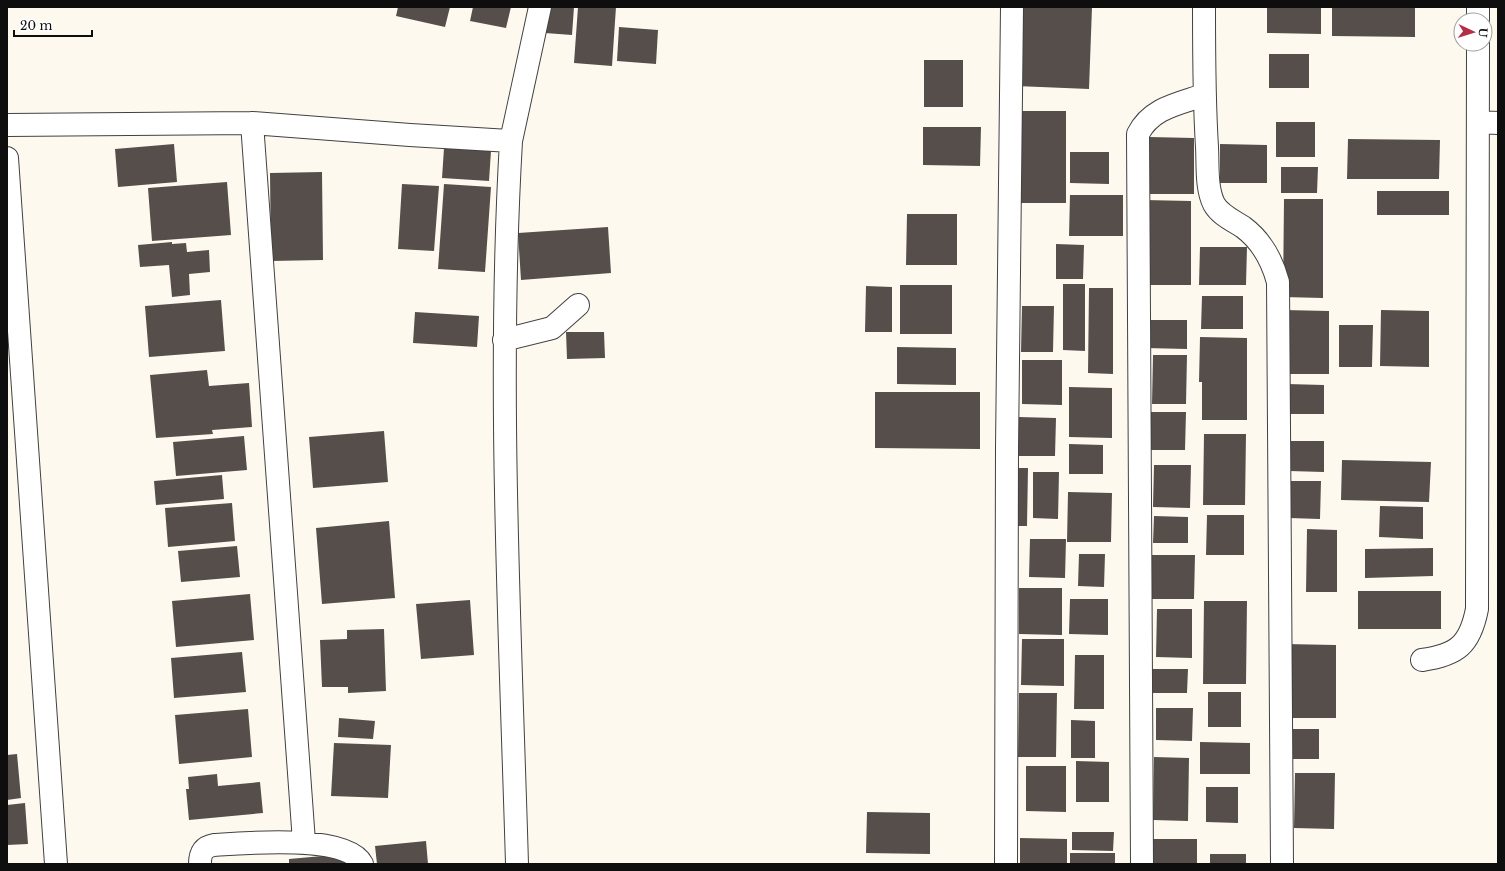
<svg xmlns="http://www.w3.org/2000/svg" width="1505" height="871" font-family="'Libre Baskerville',serif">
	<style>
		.building { fill: #564e4b }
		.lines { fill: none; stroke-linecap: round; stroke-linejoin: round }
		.minor-casing { stroke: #414141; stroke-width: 24 }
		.minor { stroke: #fff; stroke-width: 22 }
	</style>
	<rect width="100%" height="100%" fill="#fef9ef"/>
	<path class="building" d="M 398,7 L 450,7 L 445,27 L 396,16 Z
		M 473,7 L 511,7 L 506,28 L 470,21 Z
		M 547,7 L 574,7 L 572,35 L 545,33 Z
		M 578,7 L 616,7 L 612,66 L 574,63 Z
		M 1016,7 L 1092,7 L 1089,89 L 1013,86 Z
		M 1267,7 L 1321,7 L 1321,34 L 1267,33 Z
		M 1332,7 L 1415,7 L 1415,37 L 1332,36 Z
		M 619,27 L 658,30 L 656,64 L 617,61 Z
		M 1269,54 L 1309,54 L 1309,88 L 1269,88 Z
		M 924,60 L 963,60 L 963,107 L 924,107 Z
		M 1015,111 L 1066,111 L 1066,203 L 1015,203 Z
		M 1276,122 L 1315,122 L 1315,157 L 1276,157 Z
		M 923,127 L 981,127 L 980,166 L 923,165 Z
		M 1150,137 L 1194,138 L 1194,194 L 1149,194 Z
		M 1348,139 L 1440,140 L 1439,179 L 1347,179 Z
		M 174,144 L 177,182 L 118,187 L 115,149 Z
		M 1220,144 L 1267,145 L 1267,183 L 1220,183 Z
		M 444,148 L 491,151 L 489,181 L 442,178 Z
		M 1070,152 L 1109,152 L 1109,184 L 1070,183 Z
		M 1281,167 L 1318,167 L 1317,193 L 1281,193 Z
		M 322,172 L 323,260 L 271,261 L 270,173 Z
		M 227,182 L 231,235 L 152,241 L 148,188 Z
		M 402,184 L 439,186 L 434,251 L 398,249 Z
		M 444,184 L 491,187 L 485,272 L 438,269 Z
		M 1377,191 L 1449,191 L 1449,215 L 1377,215 Z
		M 1070,195 L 1123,195 L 1123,236 L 1069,236 Z
		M 1284,199 L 1323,199 L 1323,298 L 1283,297 Z
		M 1144,200 L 1191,201 L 1191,285 L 1143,285 Z
		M 907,214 L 957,214 L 957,265 L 906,265 Z
		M 608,227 L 611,273 L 521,280 L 518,233 Z
		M 172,242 L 172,244 L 186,243 L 187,252 L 209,250 L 210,272 L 189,274 L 190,295 L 172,297 L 169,265 L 140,267 L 138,245 Z
		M 1056,244 L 1084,245 L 1083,279 L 1056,279 Z
		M 1200,247 L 1247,247 L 1246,285 L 1199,285 Z
		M 1063,284 L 1085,284 L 1085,351 L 1063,350 Z
		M 900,285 L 952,285 L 952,334 L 900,334 Z
		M 866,286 L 892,287 L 892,332 L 865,332 Z
		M 1089,288 L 1113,288 L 1113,374 L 1088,373 Z
		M 1202,296 L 1243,296 L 1243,329 L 1201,329 Z
		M 221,300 L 225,351 L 149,357 L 145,306 Z
		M 1022,306 L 1054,306 L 1053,352 L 1021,352 Z
		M 1284,310 L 1329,311 L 1329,374 L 1284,374 Z
		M 1381,310 L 1429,311 L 1429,367 L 1380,366 Z
		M 415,312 L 479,316 L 477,347 L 413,343 Z
		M 1145,320 L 1187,320 L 1187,349 L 1145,348 Z
		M 1339,325 L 1373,325 L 1372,367 L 1339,367 Z
		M 566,332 L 604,332 L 605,358 L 567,359 Z
		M 1200,337 L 1247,338 L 1247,420 L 1202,420 L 1202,382 L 1199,382 Z
		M 897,347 L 956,348 L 956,385 L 897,384 Z
		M 1153,355 L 1187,355 L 1186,404 L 1152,404 Z
		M 1022,360 L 1062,360 L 1062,405 L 1022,404 Z
		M 207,370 L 209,386 L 249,383 L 252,427 L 212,430 L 213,434 L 156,438 L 150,375 Z
		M 1287,384 L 1324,385 L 1324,414 L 1286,414 Z
		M 1069,387 L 1112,388 L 1112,438 L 1069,437 Z
		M 875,392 L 980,392 L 980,449 L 875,448 Z
		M 1143,412 L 1186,412 L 1185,450 L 1143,450 Z
		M 1019,417 L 1056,418 L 1055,456 L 1019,456 Z
		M 384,431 L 388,482 L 313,488 L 309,437 Z
		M 1204,434 L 1246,434 L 1245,505 L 1203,505 Z
		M 244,436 L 247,470 L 176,476 L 173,442 Z
		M 1289,441 L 1324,441 L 1324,472 L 1289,471 Z
		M 1069,444 L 1103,445 L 1103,474 L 1069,474 Z
		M 1342,460 L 1431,462 L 1429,502 L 1341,500 Z
		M 1154,465 L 1191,465 L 1190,508 L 1153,507 Z
		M 1010,468 L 1028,468 L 1027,526 L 1009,526 Z
		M 1033,472 L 1059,472 L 1058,519 L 1033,518 Z
		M 222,475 L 224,499 L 156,505 L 154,481 Z
		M 1289,481 L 1321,481 L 1320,519 L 1289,518 Z
		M 1068,492 L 1112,493 L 1111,542 L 1067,542 Z
		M 232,503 L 235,541 L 168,547 L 165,508 Z
		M 1380,506 L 1423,507 L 1423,539 L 1379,537 Z
		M 1207,515 L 1244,515 L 1244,555 L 1206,555 Z
		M 1154,516 L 1188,517 L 1188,543 L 1153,543 Z
		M 389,521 L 395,598 L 322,604 L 316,528 Z
		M 1307,529 L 1337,530 L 1337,592 L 1306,592 Z
		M 1030,539 L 1066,539 L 1065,578 L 1029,577 Z
		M 237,546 L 240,577 L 181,582 L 178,551 Z
		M 1433,548 L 1433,576 L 1365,578 L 1365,549 Z
		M 1079,554 L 1105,554 L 1104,587 L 1078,586 Z
		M 1151,555 L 1195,555 L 1194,599 L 1151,599 Z
		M 1019,588 L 1062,588 L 1062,635 L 1019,634 Z
		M 1358,591 L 1441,591 L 1441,629 L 1358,629 Z
		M 250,594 L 254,640 L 176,647 L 172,601 Z
		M 1070,599 L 1108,599 L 1108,635 L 1069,634 Z
		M 470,600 L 474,655 L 421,659 L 416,604 Z
		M 1204,601 L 1247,601 L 1246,684 L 1203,684 Z
		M 1157,609 L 1192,609 L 1192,658 L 1156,657 Z
		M 384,629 L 386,691 L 348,693 L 348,687 L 322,687 L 320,640 L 347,639 L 347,630 Z
		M 1022,639 L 1064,639 L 1064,686 L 1021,685 Z
		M 1285,644 L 1336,645 L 1336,718 L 1285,718 Z
		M 242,652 L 246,692 L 174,698 L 171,658 Z
		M 1075,655 L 1104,655 L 1104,709 L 1074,709 Z
		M 1150,669 L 1188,669 L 1187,693 L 1149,693 Z
		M 1208,692 L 1241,692 L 1241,727 L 1208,727 Z
		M 1019,693 L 1057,693 L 1056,757 L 1018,757 Z
		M 1156,708 L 1193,708 L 1192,741 L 1156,740 Z
		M 248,709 L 252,757 L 179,764 L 175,715 Z
		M 339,718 L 375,721 L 373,739 L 338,737 Z
		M 1071,720 L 1095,721 L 1095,758 L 1071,758 Z
		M 1285,729 L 1319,729 L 1319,759 L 1285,759 Z
		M 1200,742 L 1250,743 L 1250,774 L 1200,774 Z
		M 334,743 L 391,745 L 388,798 L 331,796 Z
		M 17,754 L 21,798 L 7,800 L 7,755 Z
		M 1154,757 L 1189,758 L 1188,821 L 1153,820 Z
		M 1076,761 L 1109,762 L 1109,802 L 1076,802 Z
		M 1026,766 L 1066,766 L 1066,812 L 1026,811 Z
		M 1295,773 L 1335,773 L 1334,829 L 1294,828 Z
		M 217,774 L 218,786 L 260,782 L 263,813 L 189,820 L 186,789 L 189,789 L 188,777 Z
		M 1206,787 L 1238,787 L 1238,823 L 1206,822 Z
		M 25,803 L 28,844 L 7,845 L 7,805 Z
		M 867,812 L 930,813 L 930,854 L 866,853 Z
		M 1072,832 L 1114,832 L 1113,851 L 1072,850 Z
		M 1020,838 L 1067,839 L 1067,864 L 1020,864 Z
		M 1150,839 L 1197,839 L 1197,864 L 1150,864 Z
		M 426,841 L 428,864 L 377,864 L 375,846 Z
		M 1070,853 L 1115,853 L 1115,864 L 1070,864 Z
		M 345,854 L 346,864 L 289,864 L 289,859 Z
		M 1210,854 L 1246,854 L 1246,864 L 1210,864 Z"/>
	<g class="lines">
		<defs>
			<path id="minor" d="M 1204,7 C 1204,54 1204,100 1207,147 C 1208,165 1206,188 1214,204 C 1220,215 1234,221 1243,227 C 1262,241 1272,260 1278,282 L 1282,864
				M 1478,20 L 1478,7
				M 1478,122 L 1498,123
				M 252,123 L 304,842
				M 7,125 L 252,123 L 410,135 L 511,141 L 540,7
				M 511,141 C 497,381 510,623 517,864
				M 7,158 L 56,864
				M 504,340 L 552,328 L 578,305
				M 1422,660 C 1457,655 1470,645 1477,609 L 1478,44
				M 200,864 C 200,853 203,847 214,845 C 244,843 347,834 362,864
				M 1006,864 L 1007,448 L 1012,7
				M 1142,864 L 1138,134 C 1151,108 1178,104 1204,95"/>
		</defs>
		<use href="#minor" class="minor-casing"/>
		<use href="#minor" class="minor"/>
	</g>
	<rect width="1505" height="871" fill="none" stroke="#0e0e0e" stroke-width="16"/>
	<g transform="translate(1473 32) rotate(94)"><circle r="19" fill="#ffffff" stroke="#9f9f9f"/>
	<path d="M0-3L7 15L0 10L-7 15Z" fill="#b42f46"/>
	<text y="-6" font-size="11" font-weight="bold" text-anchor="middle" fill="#0e0e0e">U</text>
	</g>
	<path d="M14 30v6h78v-6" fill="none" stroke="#0e0e0e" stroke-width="2"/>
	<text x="20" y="30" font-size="12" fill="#0e0e0e" stroke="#ffffff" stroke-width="3" paint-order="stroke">20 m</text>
</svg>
